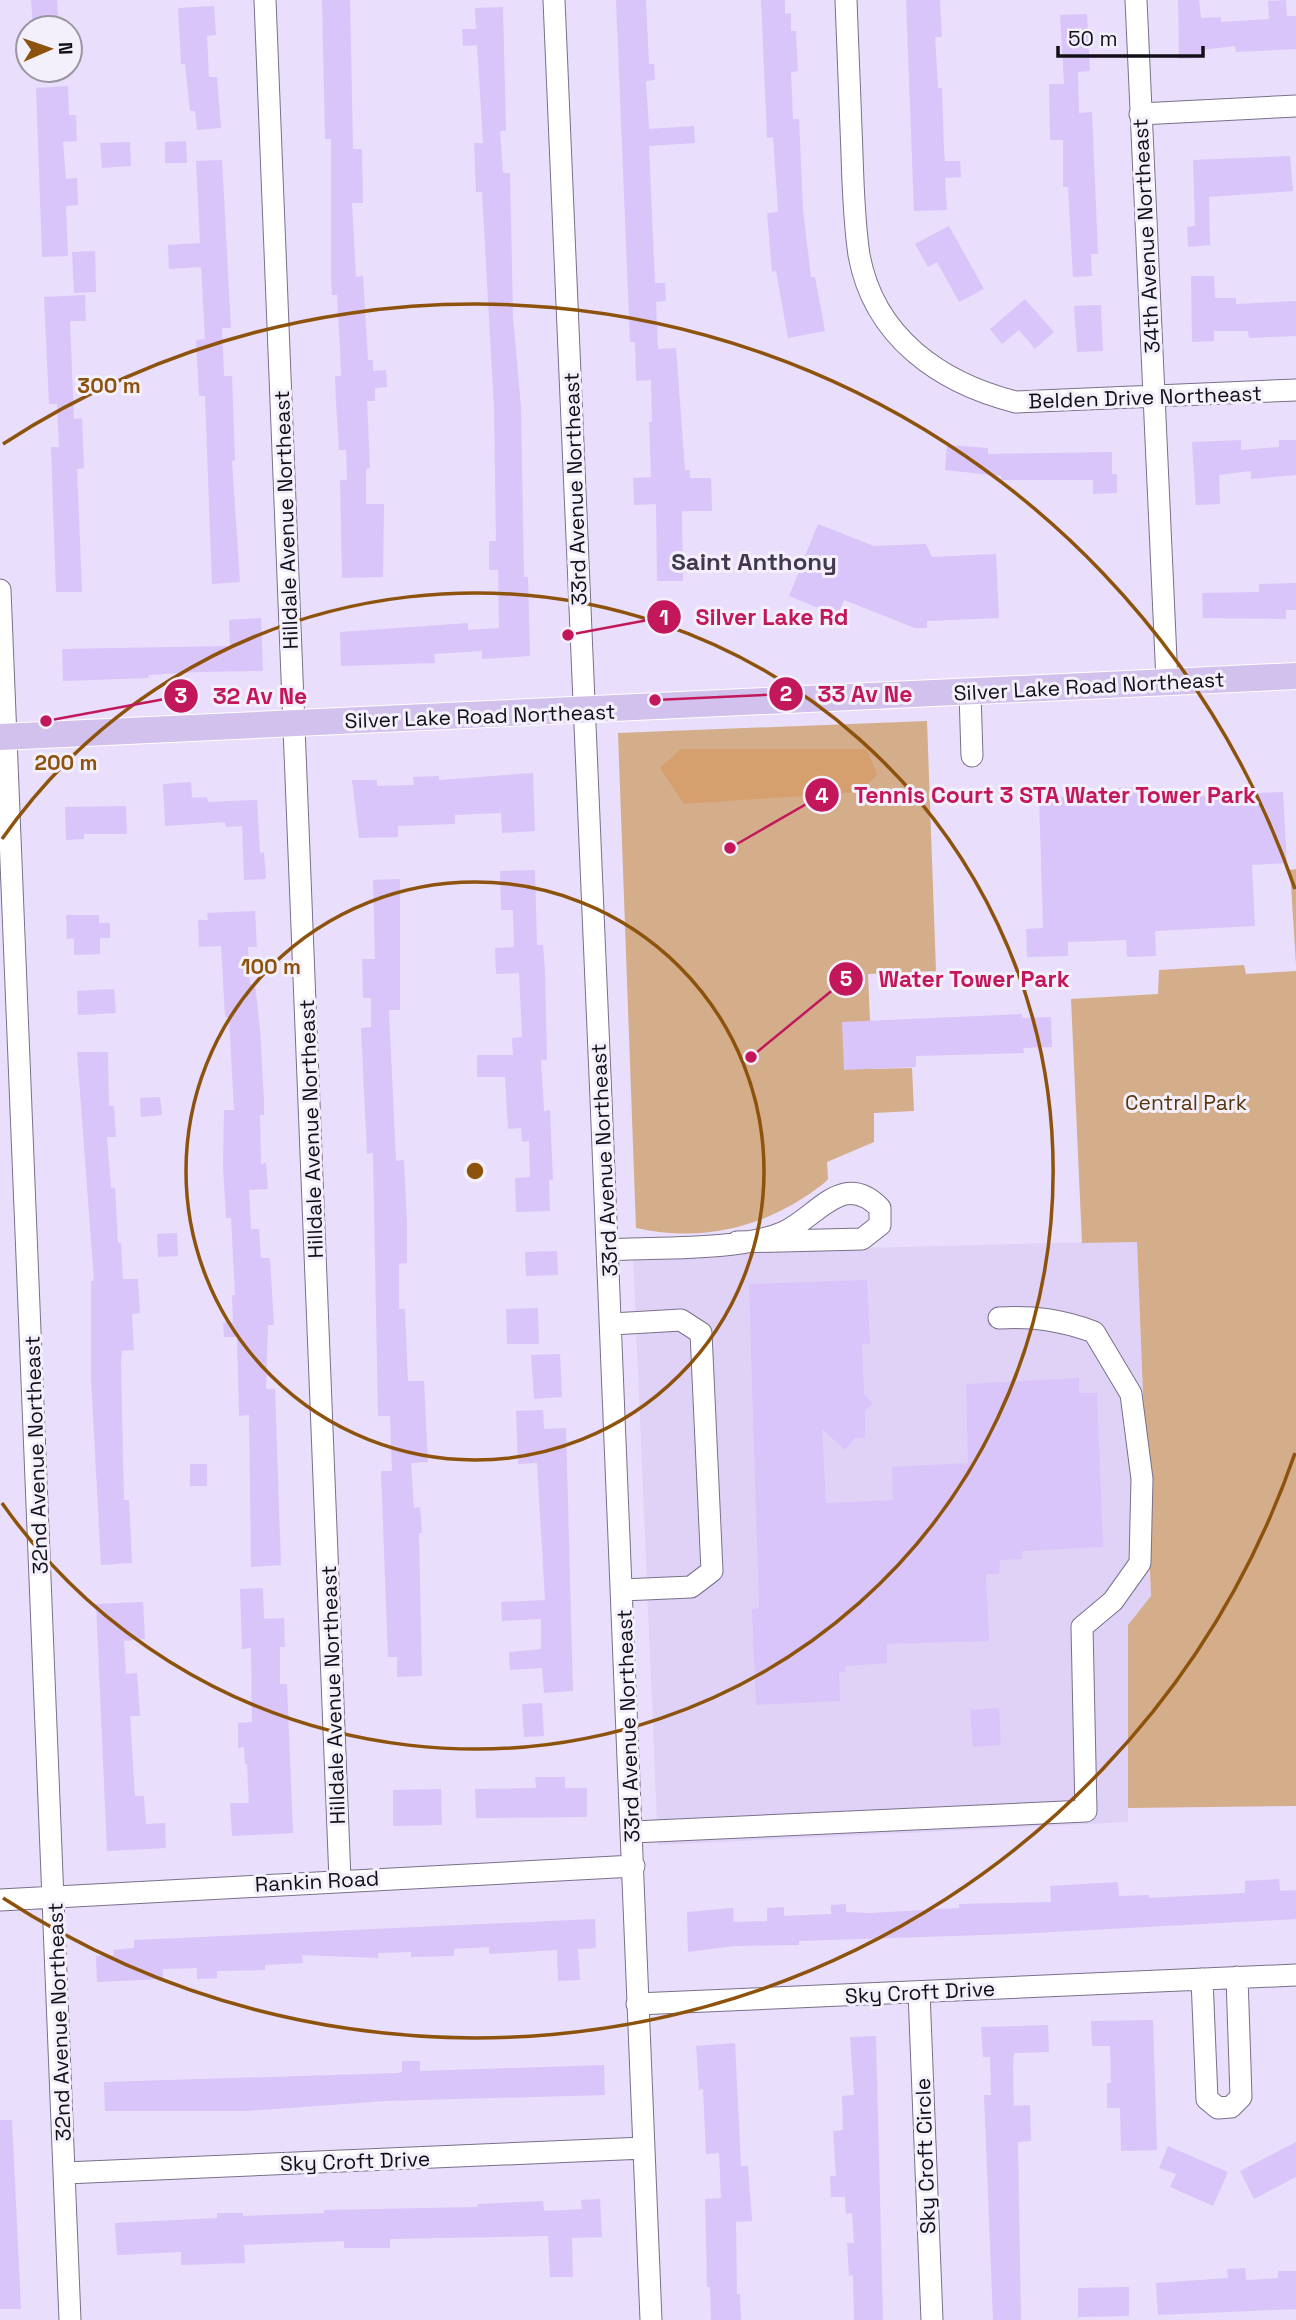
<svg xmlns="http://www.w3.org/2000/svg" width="1296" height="2320" font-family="'Space Grotesk',sans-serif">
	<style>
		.built { fill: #e0d2f6 }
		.green { fill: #d4ad8b }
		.water { fill: #d6a06e }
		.building { fill: #d9c5f9 }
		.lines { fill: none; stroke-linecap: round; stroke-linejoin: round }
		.minor-casing { stroke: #7a708a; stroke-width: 23 }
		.major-casing { stroke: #fff; stroke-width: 28 }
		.minor { stroke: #fff; stroke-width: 21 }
		.major { stroke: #d2c1ec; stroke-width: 26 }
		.ring { fill: none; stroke: #8d530d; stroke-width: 3.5 }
		.labels { text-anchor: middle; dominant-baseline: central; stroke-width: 6; stroke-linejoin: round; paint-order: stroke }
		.street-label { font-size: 21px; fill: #130f19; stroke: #f3effb }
		.park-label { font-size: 21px; fill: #59350d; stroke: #f3effb }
		.quarter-label { font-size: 24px; font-weight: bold; fill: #423951; stroke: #f3effb }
		.centre { fill: #8d530d; stroke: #f3effb; stroke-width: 3.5 }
		.ring-label { font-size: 21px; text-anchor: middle; font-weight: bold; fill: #8d530d; stroke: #f3effb; stroke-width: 6; stroke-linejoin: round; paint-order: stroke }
		.leader { fill: none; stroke: #c2185b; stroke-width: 2.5 }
		.callout-dot { fill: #c2185b; stroke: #f3effb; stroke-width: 2.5 }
		.mark-label { font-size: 21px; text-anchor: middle; font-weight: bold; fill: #fff }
		.callout-label { font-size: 23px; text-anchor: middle; font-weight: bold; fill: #c2185b; stroke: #f3effb; stroke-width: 6; stroke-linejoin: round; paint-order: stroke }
	</style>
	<rect width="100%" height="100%" fill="#e9defb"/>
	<path class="built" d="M 1137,1241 L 1151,1597 L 1128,1625 L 1128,1822 L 658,1845 L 633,1254 Z"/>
	<path class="green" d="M 927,721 L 936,971 L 868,974 L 872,1069 L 912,1068 L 914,1111 L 874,1113 L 874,1142 L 827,1162 L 828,1179 L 823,1184 C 767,1227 706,1243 636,1228 L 618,733 Z
		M 1296,869 L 1296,964 L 1290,870 Z
		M 1244,965 L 1246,974 L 1296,971 L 1296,1806 L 1128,1808 L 1128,1625 L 1151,1596 L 1137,1242 L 1082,1243 L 1071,999 L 1158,994 L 1159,970 Z"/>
	<path class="water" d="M 681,749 L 867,749 L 877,775 L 860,792 L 684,804 L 660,768 Z"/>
	<path class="building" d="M 31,0 L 57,0 L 59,28 L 33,28 Z
		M 322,0 L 350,0 L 353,149 L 362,149 L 363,203 L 352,203 L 356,277 L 363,276 L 368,360 L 373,360 L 373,371 L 386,370 L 387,387 L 375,388 L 375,401 L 367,401 L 370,468 L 366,469 L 366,504 L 384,504 L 383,577 L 342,578 L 340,480 L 347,480 L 346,450 L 339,450 L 336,402 L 335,376 L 341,376 L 340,347 L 337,295 L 332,295 L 331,278 L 331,139 L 325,139 Z
		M 616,0 L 646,0 L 649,64 L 654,64 L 655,80 L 646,81 L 649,129 L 694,126 L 695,143 L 649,146 L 655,283 L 665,283 L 666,301 L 656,302 L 658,349 L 676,348 L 685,470 L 690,470 L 690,478 L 711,478 L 712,511 L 682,511 L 683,581 L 657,581 L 656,504 L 634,505 L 633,478 L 651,477 L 649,422 L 652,422 L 651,380 L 636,381 L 635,342 L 630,342 Z
		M 761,0 L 785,0 L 785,14 L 791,13 L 791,31 L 796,31 L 798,71 L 791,72 L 793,119 L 799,119 L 803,210 L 811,277 L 815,277 L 825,331 L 788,338 L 776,271 L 772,272 L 767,213 L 778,212 L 773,137 L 767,138 Z
		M 906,0 L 940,0 L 942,37 L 935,37 L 938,88 L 942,88 L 944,152 L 945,161 L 960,161 L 961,177 L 945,178 L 947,210 L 914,211 Z
		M 1178,0 L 1199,0 L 1201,18 L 1221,17 L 1221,22 L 1269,19 L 1268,1 L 1286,0 L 1287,16 L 1296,16 L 1296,49 L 1236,52 L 1235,46 L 1201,50 L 1199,58 L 1179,59 Z
		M 214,6 L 216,35 L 207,36 L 209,77 L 217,77 L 221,128 L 197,130 L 195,111 L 190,111 L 185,64 L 181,64 L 178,8 Z
		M 503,7 L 506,131 L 500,131 L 503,173 L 510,173 L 513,317 L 521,407 L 524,577 L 528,577 L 530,656 L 482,659 L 482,651 L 434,654 L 435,663 L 341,666 L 340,632 L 468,623 L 468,630 L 499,628 L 498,570 L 489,570 L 489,541 L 496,541 L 494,408 L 482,192 L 476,192 L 474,143 L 483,143 L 477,45 L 463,46 L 462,29 L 476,29 L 475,8 Z
		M 1087,14 L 1090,71 L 1078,72 L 1079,113 L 1092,112 L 1098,254 L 1091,254 L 1092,276 L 1073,277 L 1068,187 L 1063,187 L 1063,140 L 1050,140 L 1049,84 L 1064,84 L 1060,15 Z
		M 68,86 L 69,115 L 76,115 L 77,141 L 63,142 L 66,179 L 77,178 L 78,205 L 66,206 L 68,256 L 42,257 L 36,88 Z
		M 186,141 L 187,163 L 165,163 L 165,142 Z
		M 130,142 L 131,166 L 102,168 L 100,143 Z
		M 1290,156 L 1293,191 L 1209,197 L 1210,245 L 1188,247 L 1187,227 L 1195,226 L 1193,160 Z
		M 222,160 L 231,328 L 222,328 L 224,376 L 232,376 L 235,460 L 232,461 L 240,582 L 212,584 L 205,396 L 199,396 L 196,340 L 205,339 L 201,267 L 169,269 L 168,245 L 200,243 L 196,161 Z
		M 949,226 L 984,289 L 959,302 L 937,262 L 928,267 L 915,244 Z
		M 95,251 L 96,292 L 74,293 L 72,252 Z
		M 1191,276 L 1214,276 L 1215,298 L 1236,298 L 1236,304 L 1296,301 L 1296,336 L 1249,338 L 1248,331 L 1214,331 L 1214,341 L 1192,342 Z
		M 85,295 L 86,321 L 70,321 L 74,419 L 82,418 L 84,468 L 77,469 L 82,592 L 56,592 L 51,447 L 59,447 L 57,404 L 49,404 L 44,297 Z
		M 1025,299 L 1054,332 L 1035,349 L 1019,330 L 1002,344 L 990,329 Z
		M 1101,305 L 1103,351 L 1077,352 L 1074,306 Z
		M 1241,440 L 1241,450 L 1279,447 L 1279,440 L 1296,440 L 1296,475 L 1251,479 L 1251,471 L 1219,475 L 1220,504 L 1196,505 L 1192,442 Z
		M 947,445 L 988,448 L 988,454 L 1112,452 L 1112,474 L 1117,474 L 1117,493 L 1093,494 L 1093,480 L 1001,480 L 1001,476 L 945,470 Z
		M 818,524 L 874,546 L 926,544 L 932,557 L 996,554 L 999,618 L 927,621 L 927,628 L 915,628 L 844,600 L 838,616 L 789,596 Z
		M 1296,583 L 1296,610 L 1286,610 L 1286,619 L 1203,618 L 1202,593 L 1259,592 L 1259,584 Z
		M 261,618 L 263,671 L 200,672 L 148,675 L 149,678 L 63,681 L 62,649 L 230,646 L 229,620 Z
		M 533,773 L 535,831 L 502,833 L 501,813 L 455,815 L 455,824 L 398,826 L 398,837 L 359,838 L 352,780 L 377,780 L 377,786 L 414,785 L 413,777 L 439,776 L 439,780 Z
		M 191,782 L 192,798 L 207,797 L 208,802 L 257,800 L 260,853 L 264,852 L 266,879 L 244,880 L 242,826 L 226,827 L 225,822 L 165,826 L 163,784 Z
		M 1148,787 L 1149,798 L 1283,792 L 1287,863 L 1252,865 L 1255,926 L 1155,931 L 1156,956 L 1127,957 L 1126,940 L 1068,942 L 1068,956 L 1027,957 L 1026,929 L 1043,928 L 1039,798 L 1118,794 L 1118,788 Z
		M 126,806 L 127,834 L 84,834 L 84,839 L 66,840 L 65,807 Z
		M 535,870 L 537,945 L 543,945 L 545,971 L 547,1060 L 541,1060 L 544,1111 L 550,1110 L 553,1180 L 549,1180 L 550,1211 L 516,1212 L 515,1178 L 530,1177 L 529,1141 L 522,1142 L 521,1128 L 508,1129 L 505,1077 L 477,1077 L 477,1055 L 513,1055 L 512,1038 L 522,1037 L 519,973 L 496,974 L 495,948 L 514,947 L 513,910 L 501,910 L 500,871 Z
		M 400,879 L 400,1010 L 389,1010 L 396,1161 L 404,1160 L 407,1222 L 407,1263 L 399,1264 L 399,1309 L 405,1309 L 408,1381 L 424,1381 L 428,1462 L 411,1463 L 414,1508 L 420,1507 L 422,1533 L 419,1533 L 422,1676 L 397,1677 L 397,1657 L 388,1657 L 381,1471 L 392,1471 L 390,1416 L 378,1416 L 373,1153 L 367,1154 L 361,1028 L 371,1027 L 371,998 L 363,998 L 362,959 L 375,959 L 373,880 Z
		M 255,911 L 257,947 L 248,947 L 250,984 L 255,984 L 260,1029 L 264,1101 L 264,1115 L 260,1115 L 261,1164 L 266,1163 L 268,1189 L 249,1190 L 251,1229 L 259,1229 L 261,1258 L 270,1258 L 274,1325 L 268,1325 L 266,1389 L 275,1389 L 281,1565 L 251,1567 L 249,1415 L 239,1416 L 237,1337 L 224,1337 L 223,1323 L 233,1322 L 232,1295 L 235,1295 L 231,1218 L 226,1218 L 223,1166 L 224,1110 L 234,1110 L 229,1017 L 225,1017 L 221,946 L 199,947 L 198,920 L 208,920 L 207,913 Z
		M 66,915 L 99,915 L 99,923 L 110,923 L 110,938 L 100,938 L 100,954 L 74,955 L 74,938 L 67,939 Z
		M 114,989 L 116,1013 L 78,1015 L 77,991 Z
		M 1022,1014 L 1022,1018 L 1051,1017 L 1052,1047 L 1023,1048 L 1024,1053 L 916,1056 L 916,1067 L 844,1070 L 842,1022 Z
		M 77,1052 L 108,1052 L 109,1106 L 114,1106 L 116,1137 L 107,1137 L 111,1188 L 115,1188 L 118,1243 L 121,1243 L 123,1279 L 138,1279 L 140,1313 L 132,1314 L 134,1350 L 122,1351 L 121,1363 L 124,1500 L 129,1500 L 132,1563 L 101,1565 L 91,1378 L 91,1281 L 94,1281 Z
		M 160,1097 L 162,1115 L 141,1117 L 140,1098 Z
		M 177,1233 L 178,1256 L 158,1257 L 157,1234 Z
		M 557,1251 L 558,1275 L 526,1276 L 525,1252 Z
		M 867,1280 L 870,1344 L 862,1344 L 864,1394 L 873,1403 L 865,1411 L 865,1438 L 855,1438 L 845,1450 L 822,1429 L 826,1503 L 893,1500 L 892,1467 L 968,1463 L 966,1384 L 1079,1378 L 1079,1393 L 1097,1393 L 1103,1547 L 1022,1551 L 1022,1559 L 1000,1560 L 999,1574 L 986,1574 L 989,1641 L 887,1644 L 887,1663 L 845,1666 L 845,1672 L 839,1673 L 840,1701 L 756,1705 L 752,1609 L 759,1608 L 749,1284 Z
		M 538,1308 L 539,1344 L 507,1344 L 506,1309 Z
		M 560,1354 L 562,1397 L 534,1399 L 531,1355 Z
		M 543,1410 L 544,1429 L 566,1428 L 573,1691 L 544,1693 L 542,1668 L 510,1670 L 509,1652 L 541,1649 L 541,1619 L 502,1621 L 501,1602 L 545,1600 L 537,1463 L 518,1464 L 516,1411 Z
		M 190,1464 L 207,1464 L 207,1486 L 190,1486 Z
		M 263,1588 L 264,1619 L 284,1618 L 285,1647 L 280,1647 L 280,1684 L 287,1684 L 293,1833 L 232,1836 L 230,1803 L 249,1803 L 247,1764 L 245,1764 L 244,1747 L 238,1748 L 238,1723 L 252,1722 L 251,1648 L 242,1649 L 240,1589 Z
		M 143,1602 L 145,1639 L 124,1641 L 126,1674 L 137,1673 L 140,1716 L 130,1716 L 135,1796 L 144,1796 L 146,1824 L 165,1823 L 166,1848 L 107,1851 L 96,1604 Z
		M 542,1703 L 544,1736 L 524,1737 L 522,1704 Z
		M 999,1708 L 1001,1745 L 973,1747 L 970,1710 Z
		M 535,1777 L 565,1777 L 565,1788 L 587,1788 L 587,1817 L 476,1818 L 475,1789 L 536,1788 Z
		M 441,1789 L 442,1825 L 393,1826 L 393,1790 Z
		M 1279,1879 L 1280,1891 L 1296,1890 L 1296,1919 L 1014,1934 L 799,1941 L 799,1945 L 734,1946 L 688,1952 L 687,1912 L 733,1908 L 734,1922 L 767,1921 L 767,1908 L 784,1907 L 784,1916 L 831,1914 L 831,1905 L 846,1904 L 846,1912 L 870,1913 L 959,1908 L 959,1904 L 1051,1902 L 1050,1886 L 1118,1882 L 1119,1896 L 1149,1895 L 1149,1898 L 1245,1893 L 1245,1881 Z
		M 595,1919 L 596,1948 L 578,1949 L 580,1980 L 558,1981 L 557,1950 L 489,1954 L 489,1947 L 454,1949 L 454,1956 L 411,1957 L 411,1952 L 378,1953 L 378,1958 L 302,1955 L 303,1963 L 265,1965 L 265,1970 L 217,1971 L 217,1978 L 197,1979 L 197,1968 L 163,1969 L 163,1979 L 97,1982 L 96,1956 L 114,1955 L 113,1950 L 134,1948 L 134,1940 Z
		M 1153,2020 L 1157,2150 L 1121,2151 L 1120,2108 L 1107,2108 L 1107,2083 L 1111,2083 L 1110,2046 L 1092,2046 L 1091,2021 Z
		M 1048,2025 L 1049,2052 L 1014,2053 L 1013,2070 L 1014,2106 L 1030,2105 L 1031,2141 L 1018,2142 L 1021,2320 L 993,2320 L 984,2095 L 991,2095 L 990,2057 L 983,2057 L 981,2027 Z
		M 876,2036 L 883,2320 L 854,2320 L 853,2275 L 849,2276 L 847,2243 L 854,2243 L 852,2213 L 846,2214 L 845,2197 L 831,2197 L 830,2176 L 836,2176 L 833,2131 L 843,2130 L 842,2096 L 854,2095 L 850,2037 Z
		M 735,2043 L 741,2166 L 748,2166 L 752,2221 L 736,2222 L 737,2294 L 740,2294 L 741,2320 L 711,2320 L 710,2287 L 707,2287 L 705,2199 L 721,2198 L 719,2153 L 706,2154 L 703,2089 L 699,2090 L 696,2046 Z
		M 402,2061 L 420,2061 L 420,2071 L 604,2065 L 605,2095 L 386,2101 L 247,2111 L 105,2111 L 104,2082 L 397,2073 L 402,2072 Z
		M 0,2120 L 12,2120 L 21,2309 L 0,2309 Z
		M 1296,2142 L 1296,2177 L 1254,2199 L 1240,2171 Z
		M 1168,2146 L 1228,2172 L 1213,2206 L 1170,2187 L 1176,2174 L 1159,2168 Z
		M 600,2199 L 602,2237 L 572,2238 L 573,2277 L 550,2277 L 548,2236 L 390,2239 L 390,2248 L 344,2248 L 344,2241 L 244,2245 L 245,2263 L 181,2265 L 181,2252 L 117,2255 L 115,2223 L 217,2218 L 217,2213 L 243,2213 L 243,2216 L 324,2213 L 324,2210 L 478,2207 L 477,2204 L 543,2201 L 544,2211 L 582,2209 L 581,2200 Z
		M 1245,2268 L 1246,2280 L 1278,2278 L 1278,2271 L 1296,2271 L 1296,2309 L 1158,2315 L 1156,2283 L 1228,2278 L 1227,2269 Z
		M 1129,2287 L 1129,2316 L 1078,2317 L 1078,2288 Z"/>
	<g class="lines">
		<defs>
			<path id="minor" d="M 265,0 L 340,1880
				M 554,0 C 586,773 622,1547 651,2320
				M 846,0 C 848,51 850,103 852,154 C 853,188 854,221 859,255 C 874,337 940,383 1016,402 L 1296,390
				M 1136,0 L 1167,681
				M 1140,114 L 1296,106
				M 0,590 L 70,2320
				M 970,693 L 972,756
				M 608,1250 C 655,1247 742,1251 784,1232 C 818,1216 843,1170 880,1208 L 880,1225 L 862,1239 L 737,1242
				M 612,1324 L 681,1320 L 701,1333 L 712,1571 L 691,1587 L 622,1590
				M 633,1832 L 1086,1811 L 1082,1627 L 1113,1601 L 1140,1563 L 1142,1479 L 1131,1394 L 1094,1332 C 1061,1320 1034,1316 999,1318
				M 0,1900 L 634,1866
				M 1202,1979 L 1207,2099 L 1218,2108 L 1231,2107 L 1241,2097 L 1237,1977
				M 919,1992 L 932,2320
				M 637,2004 L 1296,1975
				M 65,2173 L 644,2148"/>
			<path id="major" d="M 0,737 L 1296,676"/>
		</defs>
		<use href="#minor" class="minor-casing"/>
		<use href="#major" class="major-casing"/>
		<use href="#minor" class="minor"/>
		<use href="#major" class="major"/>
	</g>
	<g class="ring">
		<circle cx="475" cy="1171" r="289"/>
		<path d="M2 839A578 578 0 1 1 2 1503"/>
		<path d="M1295 1453A867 867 0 0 1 3 1898M3 444A867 867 0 0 1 1295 889"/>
	</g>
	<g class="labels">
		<g class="street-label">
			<text transform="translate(1146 236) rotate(-93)">34th Avenue Northeast</text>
			<text transform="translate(1145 397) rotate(-2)">Belden Drive Northeast</text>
			<text transform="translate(575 489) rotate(-92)">33rd Avenue Northeast</text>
			<text transform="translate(286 520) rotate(-92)">Hilldale Avenue Northeast</text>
			<text transform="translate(1089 686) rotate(-3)">Silver Lake Road Northeast</text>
			<text transform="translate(480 716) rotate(-2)">Silver Lake Road Northeast</text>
			<text transform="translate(311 1129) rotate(-92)">Hilldale Avenue Northeast</text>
			<text transform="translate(604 1160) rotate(-93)">33rd Avenue Northeast</text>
			<text transform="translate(36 1455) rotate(-92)">32nd Avenue Northeast</text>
			<text transform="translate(333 1695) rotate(-92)">Hilldale Avenue Northeast</text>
			<text transform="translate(628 1726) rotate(-92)">33rd Avenue Northeast</text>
			<text transform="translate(317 1881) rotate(-3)">Rankin Road</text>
			<text transform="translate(920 1992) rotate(-3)">Sky Croft Drive</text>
			<text transform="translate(59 2022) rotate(-92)">32nd Avenue Northeast</text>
			<text transform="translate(925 2156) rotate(-92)">Sky Croft Circle</text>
			<text transform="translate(355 2161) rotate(-2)">Sky Croft Drive</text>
		</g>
		<g class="park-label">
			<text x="1186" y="1102">Central Park</text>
		</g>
		<g class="quarter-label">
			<text x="754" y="561">Saint Anthony</text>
		</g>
	</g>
	<circle cx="475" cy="1171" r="10" class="centre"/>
	<g class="ring-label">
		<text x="109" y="393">300 m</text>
		<text x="66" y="770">200 m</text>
		<text x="271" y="974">100 m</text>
	</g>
	<path class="leader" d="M568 635L664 617M655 700L786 694M46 721L181 696M730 848L822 795M751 1057L846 979"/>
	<g class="callout-dot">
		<circle cx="568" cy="635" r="7"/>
		<circle cx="655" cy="700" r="7"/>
		<circle cx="46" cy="721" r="7"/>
		<circle cx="730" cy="848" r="7"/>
		<circle cx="751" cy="1057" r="7"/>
		<circle cx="664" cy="617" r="18"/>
		<circle cx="786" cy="694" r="18"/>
		<circle cx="181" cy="696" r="18"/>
		<circle cx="822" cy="795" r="18"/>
		<circle cx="846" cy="979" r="18"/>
	</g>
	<g class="mark-label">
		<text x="664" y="625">1</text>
		<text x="786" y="701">2</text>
		<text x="181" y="703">3</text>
		<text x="822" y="803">4</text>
		<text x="846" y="986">5</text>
	</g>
	<g class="callout-label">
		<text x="772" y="625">Silver Lake Rd</text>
		<text x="865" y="702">33 Av Ne</text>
		<text x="260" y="704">32 Av Ne</text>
		<text x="1055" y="803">Tennis Court 3 STA Water Tower Park</text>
		<text x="974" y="987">Water Tower Park</text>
	</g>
	<g transform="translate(49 49) rotate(88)"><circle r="33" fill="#f3effb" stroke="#9995a1" stroke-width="2"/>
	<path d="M0-5L12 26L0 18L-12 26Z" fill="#8d530d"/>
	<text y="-10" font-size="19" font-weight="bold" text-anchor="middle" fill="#130f19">N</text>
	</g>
	<path d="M1058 46v10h145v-10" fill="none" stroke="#130f19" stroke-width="3.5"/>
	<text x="1068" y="46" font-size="21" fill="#130f19" stroke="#f3effb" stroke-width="5" paint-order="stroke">50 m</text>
</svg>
